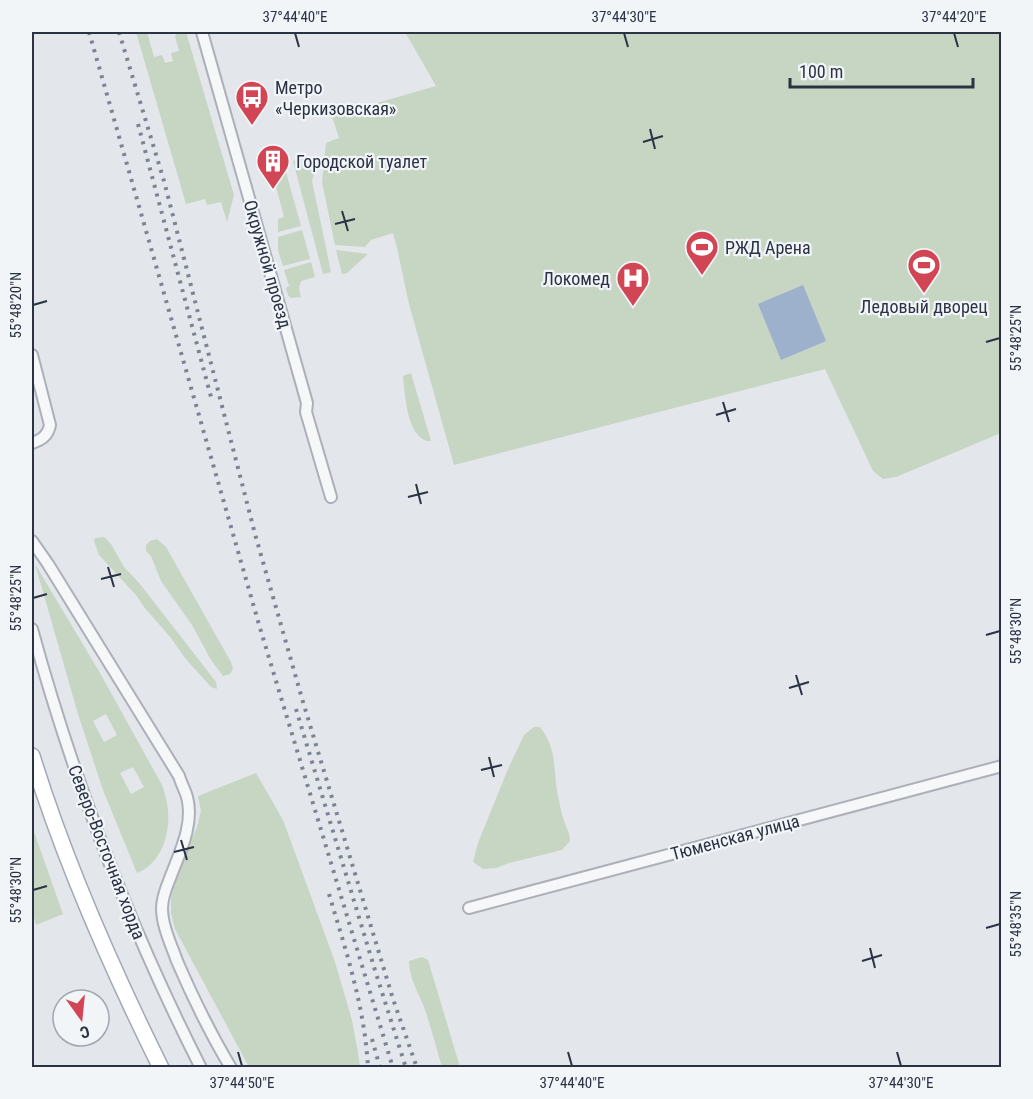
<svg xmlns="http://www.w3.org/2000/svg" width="1033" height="1099" font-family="'Roboto Condensed',sans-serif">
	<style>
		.green { fill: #c7d5c3; fill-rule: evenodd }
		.water { fill: #9db1cc }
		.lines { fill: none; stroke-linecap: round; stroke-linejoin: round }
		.street-casing { stroke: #acb0b9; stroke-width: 14 }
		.primary-casing { stroke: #a1a9b7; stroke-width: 18 }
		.street { stroke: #f6f7f9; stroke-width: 10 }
		.primary { stroke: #fff; stroke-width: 15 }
		.rail { stroke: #7b8495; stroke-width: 4; stroke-dasharray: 3 6; stroke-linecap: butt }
		.ticks { fill: none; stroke: #2a3244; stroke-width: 2 }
		.labels { text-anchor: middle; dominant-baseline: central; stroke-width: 4.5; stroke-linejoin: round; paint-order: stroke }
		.poi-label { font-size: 18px; fill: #2a3244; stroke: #f2f5f8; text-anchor: start }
		.street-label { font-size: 18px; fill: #2a3244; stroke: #f2f5f8 }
		.neatline { fill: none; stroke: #2a3244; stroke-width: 2 }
		.ticks-label { font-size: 15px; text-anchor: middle; fill: #2a3244 }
	</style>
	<rect width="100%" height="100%" fill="#e3e6eb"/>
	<path class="green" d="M 136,32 L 147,32 L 154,57 L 162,55 L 165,63 L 173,61 L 171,53 L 179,51 L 175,36 L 179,32 L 186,32 L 234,195 L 227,222 L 221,202 L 207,205 L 205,199 L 186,204 Z
		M 405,32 L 1001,32 L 1001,433 L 896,477 L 883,479 L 873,471 L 825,369 L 454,465 L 409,304 L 397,248 L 393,233 L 371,240 L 365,247 L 335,245 L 322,182 L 326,143 L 339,138 L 332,116 L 436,86 Z
		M 309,156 L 315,160 L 316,165 L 312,181 L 331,272 L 323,274 L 293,161 Z
		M 284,165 L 301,226 L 278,232 L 278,219 L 284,217 L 271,168 Z
		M 302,230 L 310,259 L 283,266 L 278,250 L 278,237 Z
		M 336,250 L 368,254 L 347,273 L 342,274 Z
		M 311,262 L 315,277 L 301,281 L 299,288 L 301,297 L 291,298 L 288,295 L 286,288 L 289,286 L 284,270 Z
		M 411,373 L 431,441 L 427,441 C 424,440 421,438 419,436 C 406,423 405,393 403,376 Z
		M 104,537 L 111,544 L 124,567 L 140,584 L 216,682 L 217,689 L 211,687 L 185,658 L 171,638 L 144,607 L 136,595 L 99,555 L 94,541 L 95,538 Z
		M 157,539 L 166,547 L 231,662 L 233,669 L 230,674 L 223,676 L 211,660 L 192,625 L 161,581 L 151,556 L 146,551 L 146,545 L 150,541 Z
		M 35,564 L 100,673 L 162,785 C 164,791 166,797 167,803 C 172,829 163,863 137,873 L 103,790 L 78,714 ZM 106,714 L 117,735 L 104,742 L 93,721 ZM 133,767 L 144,787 L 131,794 L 120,773 Z
		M 534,727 L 540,727 C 559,751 552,773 559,800 C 560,807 562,816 565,823 C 567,830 570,833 570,841 L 562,850 L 509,863 L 496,868 L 483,869 L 473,862 L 478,843 L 508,769 L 524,735 Z
		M 256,773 L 283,820 L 335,962 L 352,1020 L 358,1053 L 360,1067 L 249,1067 L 175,929 L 171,913 L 171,898 L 174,883 L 182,862 L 197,827 L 201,811 L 198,796 Z
		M 32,826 L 63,914 L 36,925 L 32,910 Z
		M 422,957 L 428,960 L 460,1067 L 442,1067 C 436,1047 431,1027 424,1007 C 418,992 409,977 409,961 Z"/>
	<path class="water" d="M 803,285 L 826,341 L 781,360 L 758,304 Z"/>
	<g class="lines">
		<defs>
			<path id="street" d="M 202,32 L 307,403 L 306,412 L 331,497
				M 32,355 L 50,425 C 48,436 41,440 32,443
				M 32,541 L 48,564 L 179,776 C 181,783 185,790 187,797 C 194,823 181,850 172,873 C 168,884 162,895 162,908 C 162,926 171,944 177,961 C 193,998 210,1033 231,1068
				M 32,629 C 74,782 129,926 201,1068
				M 469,908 L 1002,766"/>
			<path id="primary" d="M 32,756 C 65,863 111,967 161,1068"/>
		</defs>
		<use href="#street" class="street-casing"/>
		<use href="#primary" class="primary-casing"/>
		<use href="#street" class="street"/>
		<use href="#primary" class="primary"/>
		<path class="rail" d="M 89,32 L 260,628 L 393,1068
			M 119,32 L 164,181 L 255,534 L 303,702 L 393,999 L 417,1068
			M 138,124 L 211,397
			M 296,709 L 374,967 L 406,1068
			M 329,894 C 346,951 365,1008 368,1068
			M 372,1039 L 380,1068"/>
	</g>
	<path class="ticks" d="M 295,33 L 299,47M 624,33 L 628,47M 954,33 L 958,47M 650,129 L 655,149M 643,142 L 663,136M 342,211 L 348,231M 335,224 L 355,219M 33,305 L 47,301M 986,342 L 1000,338M 723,402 L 729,422M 716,415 L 736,409M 416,484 L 421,504M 408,497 L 428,492M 108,567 L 114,587M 101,579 L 121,574M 33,598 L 47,594M 986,635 L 1000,631M 796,675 L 802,695M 789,688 L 809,682M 489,757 L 494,777M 481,770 L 502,765M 181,840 L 187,860M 174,852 L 194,847M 33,890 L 47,886M 986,928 L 1000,924M 870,948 L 875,968M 862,961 L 882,955M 238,1052 L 242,1066M 568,1052 L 572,1066M 897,1052 L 901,1066"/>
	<defs>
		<symbol id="bus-pin" viewBox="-11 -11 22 30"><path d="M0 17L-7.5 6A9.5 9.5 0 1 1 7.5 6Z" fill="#d24554" stroke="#f2f5f8"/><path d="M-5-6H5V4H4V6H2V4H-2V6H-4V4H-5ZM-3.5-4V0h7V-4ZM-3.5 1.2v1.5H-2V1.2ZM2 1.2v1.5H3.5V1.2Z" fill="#fff"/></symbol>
		<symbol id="building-pin" viewBox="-11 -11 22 30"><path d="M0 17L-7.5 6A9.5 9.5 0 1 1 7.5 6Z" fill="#d24554" stroke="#f2f5f8"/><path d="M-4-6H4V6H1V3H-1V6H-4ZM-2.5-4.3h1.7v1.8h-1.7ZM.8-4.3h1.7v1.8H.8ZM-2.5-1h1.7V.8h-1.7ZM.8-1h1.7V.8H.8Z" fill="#fff"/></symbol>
		<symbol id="stadium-pin" viewBox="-11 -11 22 30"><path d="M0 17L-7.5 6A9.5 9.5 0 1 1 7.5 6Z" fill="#d24554" stroke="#f2f5f8"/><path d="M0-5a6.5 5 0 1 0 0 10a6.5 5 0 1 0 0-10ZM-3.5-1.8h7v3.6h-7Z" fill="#fff"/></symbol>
		<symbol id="hospital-pin" viewBox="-11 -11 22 30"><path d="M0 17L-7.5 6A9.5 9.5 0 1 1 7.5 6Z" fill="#d24554" stroke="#f2f5f8"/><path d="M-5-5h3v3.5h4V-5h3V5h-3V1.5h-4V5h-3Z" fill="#fff"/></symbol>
	</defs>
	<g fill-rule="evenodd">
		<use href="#bus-pin" x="233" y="78" width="38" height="52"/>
		<use href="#building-pin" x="254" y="142" width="38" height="52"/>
		<use href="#stadium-pin" x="683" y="228" width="38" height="52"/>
		<use href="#stadium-pin" x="905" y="246" width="38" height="52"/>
		<use href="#hospital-pin" x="614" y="259" width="38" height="52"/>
	</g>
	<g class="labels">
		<g class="poi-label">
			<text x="275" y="87">Метро<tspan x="275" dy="21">«Черкизовская»</tspan></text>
			<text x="296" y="161">Городской туалет</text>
			<text x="725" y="247">РЖД Арена</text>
			<text x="610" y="278" text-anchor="end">Локомед</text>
			<text x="924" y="306" text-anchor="middle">Ледовый дворец</text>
		</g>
		<g class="street-label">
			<text transform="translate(268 264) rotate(74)">Окружной проезд</text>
			<text transform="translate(735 837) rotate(-15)">Тюменская улица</text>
			<text transform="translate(107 852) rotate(69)">Северо-Восточная хорда</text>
		</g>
	</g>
	<rect width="1033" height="1099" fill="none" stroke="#f2f5f8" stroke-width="66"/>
	<g transform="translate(81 1018) rotate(165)"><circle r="28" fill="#f2f5f8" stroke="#a2a7b0" stroke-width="1.5"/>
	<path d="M0-4.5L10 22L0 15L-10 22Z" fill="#d24554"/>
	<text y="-9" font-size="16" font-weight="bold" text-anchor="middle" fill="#2a3244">С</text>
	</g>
	<path d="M790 78v9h183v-9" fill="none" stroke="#2a3244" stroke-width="3"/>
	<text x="799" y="78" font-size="18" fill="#2a3244" stroke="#f2f5f8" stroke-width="4.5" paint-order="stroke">100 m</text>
	<rect x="33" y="33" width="967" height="1033" class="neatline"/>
	<g class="ticks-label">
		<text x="295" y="22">37°44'40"E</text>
		<text x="624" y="22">37°44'30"E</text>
		<text x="954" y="22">37°44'20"E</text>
		<text transform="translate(16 305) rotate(-90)" y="5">55°48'20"N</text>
		<text transform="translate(1016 338) rotate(-90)" y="5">55°48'25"N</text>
		<text transform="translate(16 598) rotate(-90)" y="5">55°48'25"N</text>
		<text transform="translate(1016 631) rotate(-90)" y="5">55°48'30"N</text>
		<text transform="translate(16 890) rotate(-90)" y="5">55°48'30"N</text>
		<text transform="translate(1016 924) rotate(-90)" y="5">55°48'35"N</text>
		<text x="242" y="1088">37°44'50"E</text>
		<text x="572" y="1088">37°44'40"E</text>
		<text x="901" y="1088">37°44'30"E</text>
	</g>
</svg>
